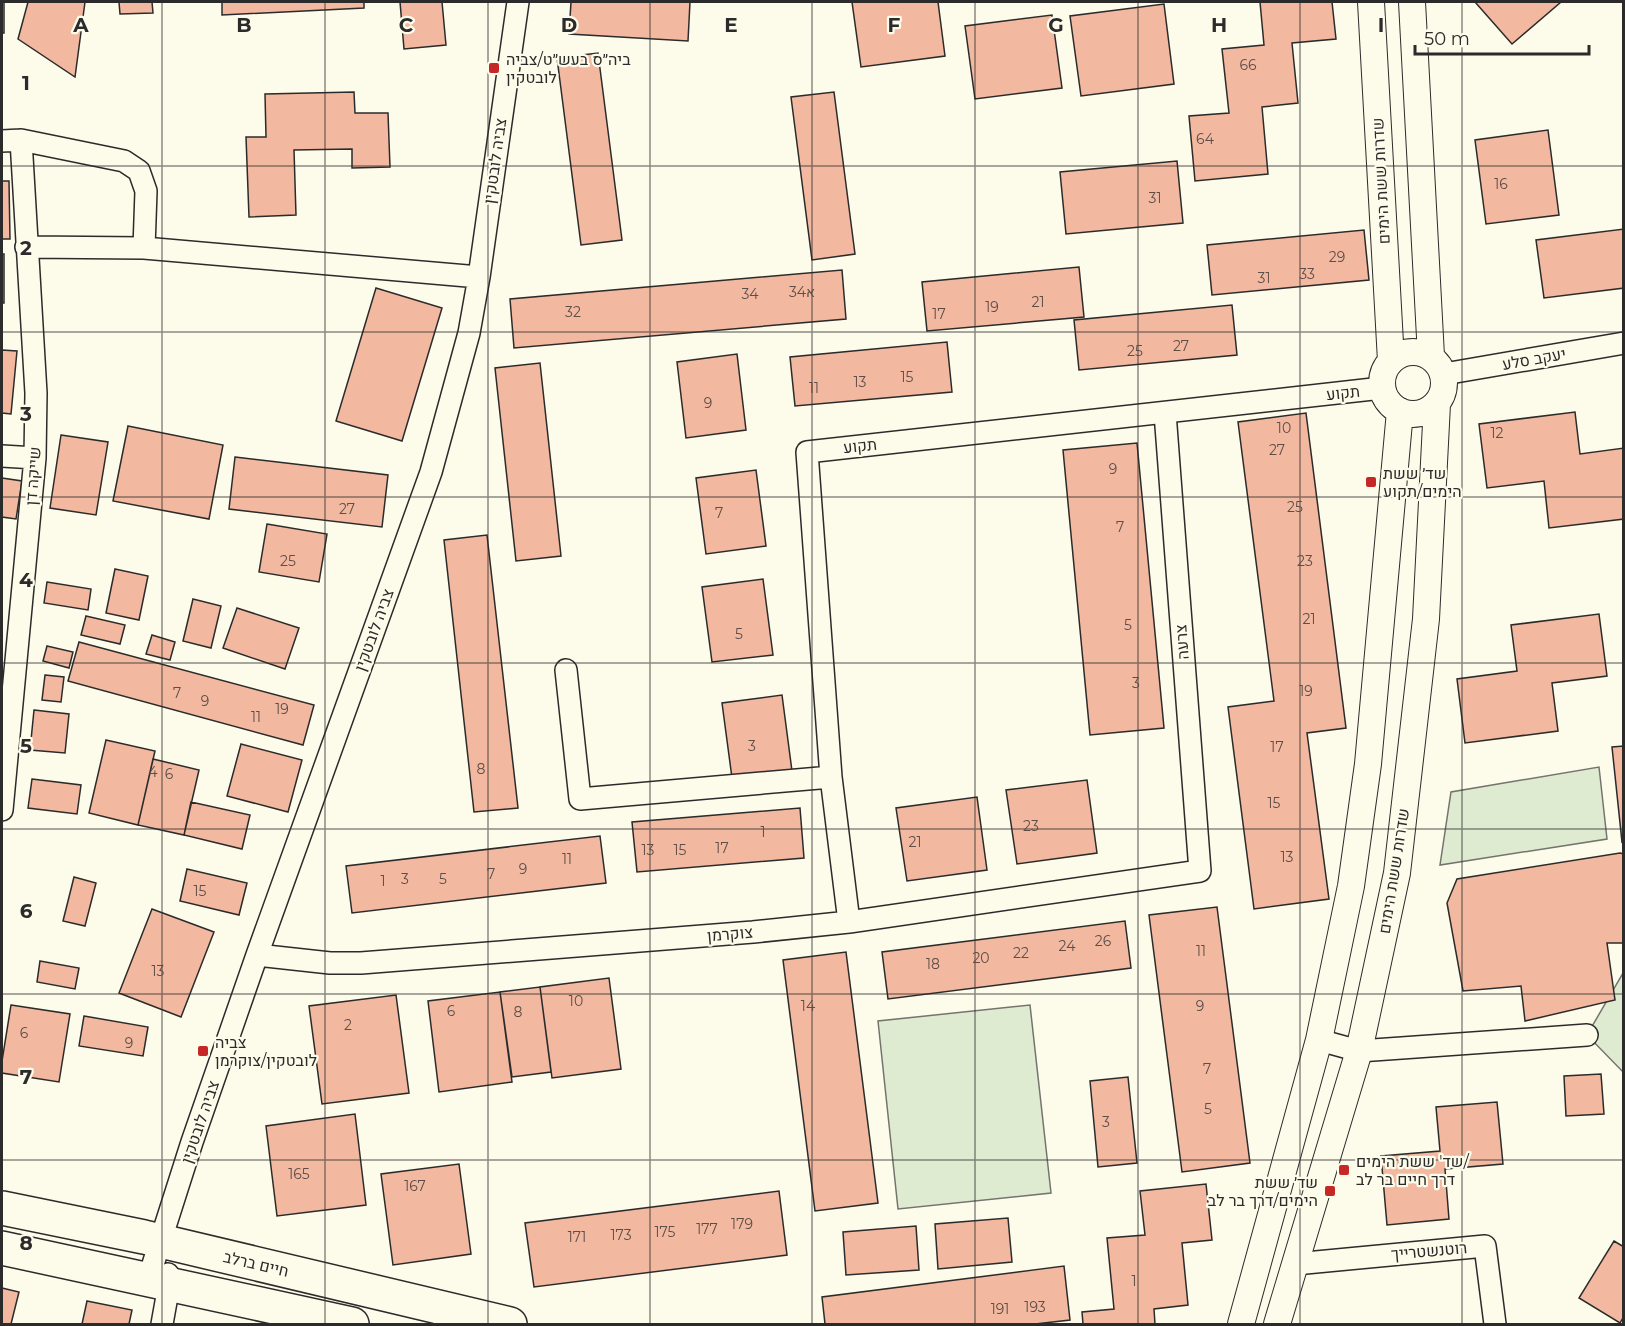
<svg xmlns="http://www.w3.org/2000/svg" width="1625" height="1326" font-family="Montserrat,Heebo,sans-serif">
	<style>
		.green { fill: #deebd1; stroke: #74746e; stroke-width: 1.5 }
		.building { fill: #f2b8a0; stroke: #2b2b2b; stroke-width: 1.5 }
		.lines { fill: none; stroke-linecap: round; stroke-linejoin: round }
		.minor-casing { stroke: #2b2b2b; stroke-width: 24 }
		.tertiary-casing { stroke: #2b2b2b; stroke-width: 28 }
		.primary-casing { stroke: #2b2b2b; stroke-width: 36 }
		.minor { stroke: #fdfbea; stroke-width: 21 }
		.tertiary { stroke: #fdfbea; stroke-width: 26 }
		.primary { stroke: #fdfbea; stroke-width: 33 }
		.grid { fill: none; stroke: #2b2b2b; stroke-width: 1.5; stroke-opacity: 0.55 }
		.poi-dot { fill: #c62828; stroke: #fdfbea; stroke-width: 2 }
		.labels { text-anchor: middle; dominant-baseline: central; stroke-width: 4.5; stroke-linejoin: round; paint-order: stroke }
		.number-label { font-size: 14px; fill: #5d4e48 }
		.poi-label { font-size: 16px; fill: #2b2b2b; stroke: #fdfbea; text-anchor: start }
		.street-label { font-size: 16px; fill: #2b2b2b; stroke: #fdfbea }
		.grid-label { font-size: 20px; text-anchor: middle; font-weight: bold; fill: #2b2b2b; stroke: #fdfbea; stroke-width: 4.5; stroke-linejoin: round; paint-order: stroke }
	</style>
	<rect width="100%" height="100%" fill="#fdfbea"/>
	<path class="green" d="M 1599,767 L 1607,839 L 1440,865 L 1451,792 Z
		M 1623,973 L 1623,1072 L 1587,1035 Z
		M 1030,1005 L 1051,1193 L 898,1209 L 878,1021 Z"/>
	<path class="building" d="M 2,2 L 4,2 L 4,33 L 2,33 Z
		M 28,2 L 85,2 L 75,77 L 18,39 Z
		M 119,2 L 152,2 L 153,13 L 120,14 Z
		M 222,2 L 364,2 L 364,8 L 222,15 Z
		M 400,2 L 442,2 L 446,45 L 404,49 Z
		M 571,2 L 690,2 L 688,41 L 569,34 Z
		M 852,2 L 938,2 L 945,56 L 861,67 Z
		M 1260,2 L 1332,2 L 1336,39 L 1292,43 L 1298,103 L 1262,107 L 1268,174 L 1195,181 L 1189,116 L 1229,113 L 1222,49 L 1264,45 Z
		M 1475,2 L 1561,2 L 1512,44 Z
		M 1164,4 L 1174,84 L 1081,96 L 1070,16 Z
		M 1052,15 L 1062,88 L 975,99 L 965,26 Z
		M 598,53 L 622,240 L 581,245 L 557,58 Z
		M 354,92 L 355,113 L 388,113 L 390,167 L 352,168 L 352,149 L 294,150 L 296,215 L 249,217 L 246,137 L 266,137 L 265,94 Z
		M 834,92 L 855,254 L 812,260 L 791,97 Z
		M 1548,130 L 1559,215 L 1486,224 L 1475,140 Z
		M 1177,161 L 1183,223 L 1066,234 L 1060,172 Z
		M 2,181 L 9,181 L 10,239 L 2,239 Z
		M 1624,229 L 1624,288 L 1544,298 L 1536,240 Z
		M 1364,230 L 1369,280 L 1212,295 L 1207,245 Z
		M 2,254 L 4,254 L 4,303 L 2,303 Z
		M 1079,267 L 1084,317 L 927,331 L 922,282 Z
		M 842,270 L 846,319 L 514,348 L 510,299 Z
		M 376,288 L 442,308 L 402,441 L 336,421 Z
		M 1232,305 L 1237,355 L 1079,370 L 1074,320 Z
		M 947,342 L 952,392 L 795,406 L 790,357 Z
		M 2,350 L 17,351 L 11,414 L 2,413 Z
		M 737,354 L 746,430 L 686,438 L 677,362 Z
		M 540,363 L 561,556 L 516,561 L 495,368 Z
		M 1575,412 L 1580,454 L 1624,448 L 1624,519 L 1549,528 L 1544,481 L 1487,488 L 1479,424 Z
		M 1306,413 L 1346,728 L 1307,733 L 1329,899 L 1254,909 L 1228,707 L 1274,701 L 1238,422 Z
		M 128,426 L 223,445 L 209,519 L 113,501 Z
		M 61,435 L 108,442 L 96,515 L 50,508 Z
		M 1137,443 L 1164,728 L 1090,735 L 1063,450 Z
		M 235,457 L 388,475 L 382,527 L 229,509 Z
		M 756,470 L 766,546 L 706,554 L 696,478 Z
		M 2,478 L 22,481 L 16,519 L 2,517 Z
		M 267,524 L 327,534 L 319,582 L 259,572 Z
		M 487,535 L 518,808 L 474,812 L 444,540 Z
		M 115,569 L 148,576 L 139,620 L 106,613 Z
		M 763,579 L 773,655 L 712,662 L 702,587 Z
		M 47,582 L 91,589 L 88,610 L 44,603 Z
		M 193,599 L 221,606 L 211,648 L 183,641 Z
		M 237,608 L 299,628 L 285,669 L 223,648 Z
		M 1599,614 L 1607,676 L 1552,683 L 1558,731 L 1465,743 L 1457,679 L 1517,671 L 1511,625 Z
		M 86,616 L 125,625 L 120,644 L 81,635 Z
		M 152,635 L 175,642 L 170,660 L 146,654 Z
		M 79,642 L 314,705 L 303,745 L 68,681 Z
		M 47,646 L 73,652 L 69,668 L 43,661 Z
		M 45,675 L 64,677 L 61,702 L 42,700 Z
		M 782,695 L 792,771 L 732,778 L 722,703 Z
		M 34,710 L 69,714 L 65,753 L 30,750 Z
		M 106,740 L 155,751 L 138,825 L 89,813 Z
		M 241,744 L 302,760 L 288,812 L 227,796 Z
		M 1624,746 L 1624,841 L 1622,842 L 1612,747 Z
		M 153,759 L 199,770 L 184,835 L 138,825 Z
		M 32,779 L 81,785 L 77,814 L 28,808 Z
		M 1087,780 L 1097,853 L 1017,864 L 1006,790 Z
		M 977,797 L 987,870 L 907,881 L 896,808 Z
		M 191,802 L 250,815 L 242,849 L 184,835 Z
		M 800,808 L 804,858 L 637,872 L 632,822 Z
		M 600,836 L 606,883 L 352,913 L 346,866 Z
		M 1620,853 L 1624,854 L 1624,943 L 1607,943 L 1615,1000 L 1525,1021 L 1521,986 L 1463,991 L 1447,903 L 1457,879 Z
		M 187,869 L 247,883 L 239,915 L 180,901 Z
		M 74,877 L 96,883 L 85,926 L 63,921 Z
		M 1217,907 L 1250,1163 L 1182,1172 L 1149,915 Z
		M 152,909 L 214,932 L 181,1017 L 119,993 Z
		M 1125,921 L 1131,968 L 888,999 L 882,952 Z
		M 846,952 L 878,1203 L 815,1211 L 783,960 Z
		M 40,961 L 79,968 L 75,989 L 37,982 Z
		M 609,978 L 621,1069 L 552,1078 L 540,987 Z
		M 540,987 L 551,1072 L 512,1077 L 500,992 Z
		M 500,992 L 512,1082 L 439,1092 L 428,1001 Z
		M 396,995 L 409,1093 L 322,1104 L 309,1006 Z
		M 11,1005 L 70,1014 L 59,1082 L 2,1073 L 2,1061 Z
		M 84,1016 L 148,1027 L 143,1056 L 79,1046 Z
		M 1601,1074 L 1604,1114 L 1566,1116 L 1564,1076 Z
		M 1128,1077 L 1137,1163 L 1098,1167 L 1090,1081 Z
		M 1497,1102 L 1503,1164 L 1445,1169 L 1449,1219 L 1387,1225 L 1381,1156 L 1440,1151 L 1436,1107 Z
		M 355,1114 L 366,1205 L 277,1216 L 266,1126 Z
		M 459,1164 L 471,1254 L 393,1265 L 381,1174 Z
		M 1206,1184 L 1212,1240 L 1182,1243 L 1188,1305 L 1154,1309 L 1155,1324 L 1083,1324 L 1082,1312 L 1114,1309 L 1107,1238 L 1145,1235 L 1140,1191 Z
		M 779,1191 L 787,1255 L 534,1287 L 525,1223 Z
		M 1008,1218 L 1012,1262 L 938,1269 L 935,1224 Z
		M 916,1226 L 919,1270 L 846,1275 L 843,1232 Z
		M 1614,1241 L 1624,1247 L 1624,1316 L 1620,1323 L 1579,1298 Z
		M 1064,1266 L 1070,1320 L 1035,1324 L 825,1324 L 822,1297 Z
		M 2,1288 L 19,1292 L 11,1324 L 2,1324 Z
		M 87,1301 L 132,1310 L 129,1324 L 82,1324 Z"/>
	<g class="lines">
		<defs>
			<path id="minor" d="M 2,141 L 21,140 L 124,161 L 139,171 L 146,191 L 144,248
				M 26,247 L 144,248 L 479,277
				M 1444,374 L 1624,343
				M 2,456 L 35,458
				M 566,670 L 580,799 L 831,777
				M 2,810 L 35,458 L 36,393 L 21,140
				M 849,922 L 831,777 L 807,452 L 1382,388
				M 257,955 L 330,963 L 361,963 L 753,932 L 849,922 L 1200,871 L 1165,413
				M 1319,1040 L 1359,1051 L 1587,1035
				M 1295,1264 L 1485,1246 L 1495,1324
				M 148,1280 L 192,1142 L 257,955 L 431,472 L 469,333 L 479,277 L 518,2
				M 162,1324 L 169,1285 L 168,1274"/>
			<path id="tertiary" d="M 1371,2 L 1391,361
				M 1412,2 L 1431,356
				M1382 383a31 31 0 1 1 62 0a31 31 0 1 1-62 0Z
				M 1241,1324 L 1319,1040 L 1351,886 L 1368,764 L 1400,411
				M 1277,1324 L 1359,1051 L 1397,873 L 1426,619 L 1437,404"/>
			<path id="primary" d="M 2,1208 L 144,1237 L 510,1324
				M 2,1248 L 352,1324"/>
		</defs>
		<use href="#minor" class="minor-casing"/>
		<use href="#tertiary" class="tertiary-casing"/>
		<use href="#primary" class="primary-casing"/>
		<use href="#minor" class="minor"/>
		<use href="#tertiary" class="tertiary"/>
		<use href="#primary" class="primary"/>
	</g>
	<path class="grid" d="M 162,2 L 162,1324M 325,2 L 325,1324M 488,2 L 488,1324M 650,2 L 650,1324M 812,2 L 812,1324M 975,2 L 975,1324M 1138,2 L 1138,1324M 1300,2 L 1300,1324M 1462,2 L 1462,1324M 2,166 L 1624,166M 2,332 L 1624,332M 2,497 L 1624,497M 2,663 L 1624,663M 2,829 L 1624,829M 2,994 L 1624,994M 2,1160 L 1624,1160"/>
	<g class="poi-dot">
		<rect x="488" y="62" width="12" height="12" rx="3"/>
		<rect x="1365" y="476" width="12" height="12" rx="3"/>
		<rect x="197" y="1045" width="12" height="12" rx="3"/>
		<rect x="1338" y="1164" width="12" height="12" rx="3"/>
		<rect x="1324" y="1185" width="12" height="12" rx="3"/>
	</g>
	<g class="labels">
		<g class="number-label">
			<text x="1248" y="65">66</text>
			<text x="1205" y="139">64</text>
			<text x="1501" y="184">16</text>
			<text x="1155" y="198">31</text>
			<text x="1337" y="257">29</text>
			<text x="1307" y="274">33</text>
			<text x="1264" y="278">31</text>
			<text x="802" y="292">34א</text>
			<text x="750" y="294">34</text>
			<text x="1038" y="302">21</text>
			<text x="992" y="307">19</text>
			<text x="573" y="312">32</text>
			<text x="939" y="314">17</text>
			<text x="1181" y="346">27</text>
			<text x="1135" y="351">25</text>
			<text x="907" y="377">15</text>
			<text x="860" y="382">13</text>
			<text x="814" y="388">11</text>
			<text x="708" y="403">9</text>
			<text x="1284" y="428">10</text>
			<text x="1497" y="433">12</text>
			<text x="1277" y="450">27</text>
			<text x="1113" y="469">9</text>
			<text x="1295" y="507">25</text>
			<text x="347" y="509">27</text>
			<text x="719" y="513">7</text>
			<text x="1120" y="527">7</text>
			<text x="288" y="561">25</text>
			<text x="1305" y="561">23</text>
			<text x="1309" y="619">21</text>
			<text x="1128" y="625">5</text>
			<text x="739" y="634">5</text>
			<text x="1136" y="683">3</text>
			<text x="1306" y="691">19</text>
			<text x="177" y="693">7</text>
			<text x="205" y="701">9</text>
			<text x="282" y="709">19</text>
			<text x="256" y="717">11</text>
			<text x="752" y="746">3</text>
			<text x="1277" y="747">17</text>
			<text x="481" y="769">8</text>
			<text x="153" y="772">4</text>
			<text x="169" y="774">6</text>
			<text x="1274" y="803">15</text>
			<text x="1031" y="826">23</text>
			<text x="763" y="832">1</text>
			<text x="915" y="842">21</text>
			<text x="722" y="848">17</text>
			<text x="648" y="850">13</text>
			<text x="680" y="850">15</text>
			<text x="1287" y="857">13</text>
			<text x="567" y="859">11</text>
			<text x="523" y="869">9</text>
			<text x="491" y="874">7</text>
			<text x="405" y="879">3</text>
			<text x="443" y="879">5</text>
			<text x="383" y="881">1</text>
			<text x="200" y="891">15</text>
			<text x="1103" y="941">26</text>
			<text x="1067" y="946">24</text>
			<text x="1201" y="951">11</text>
			<text x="1021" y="953">22</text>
			<text x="981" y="958">20</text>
			<text x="933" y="964">18</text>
			<text x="158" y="971">13</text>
			<text x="576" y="1001">10</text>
			<text x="808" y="1006">14</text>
			<text x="1200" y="1006">9</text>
			<text x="451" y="1011">6</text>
			<text x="518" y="1012">8</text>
			<text x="348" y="1025">2</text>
			<text x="24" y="1033">6</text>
			<text x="129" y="1043">9</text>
			<text x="1207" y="1069">7</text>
			<text x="1208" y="1109">5</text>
			<text x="1106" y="1122">3</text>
			<text x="299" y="1174">165</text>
			<text x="415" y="1186">167</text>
			<text x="742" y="1224">179</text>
			<text x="707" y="1229">177</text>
			<text x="665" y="1232">175</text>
			<text x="621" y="1235">173</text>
			<text x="577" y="1237">171</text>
			<text x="1134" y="1281">1</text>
			<text x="1035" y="1307">193</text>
			<text x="1000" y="1309">191</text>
		</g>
		<g class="poi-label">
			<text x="506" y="59">ביה״ס בעש״ט/צביה<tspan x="506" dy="18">לובטקין</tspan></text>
			<text x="1383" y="473">שד׳ ששת<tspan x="1383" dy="18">הימים/תקוע</tspan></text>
			<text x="215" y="1042">צביה<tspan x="215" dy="18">לובטקין/צוקרמן</tspan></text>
			<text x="1356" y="1161">שד' ששת הימים/<tspan x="1356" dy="18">דרך חיים בר לב</tspan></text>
			<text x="1318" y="1182" text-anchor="end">שד׳ ששת<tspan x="1318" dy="18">הימים/דרך בר לב</tspan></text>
		</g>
		<g class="street-label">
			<text transform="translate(495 161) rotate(-82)">צביה לובטקין</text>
			<text transform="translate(1381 181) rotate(-93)">שדרות ששת הימים</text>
			<text transform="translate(1534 359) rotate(-10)">יעקב סלע</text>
			<text transform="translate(1343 393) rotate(-6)">תקוע</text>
			<text transform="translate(860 446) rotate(-6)">תקוע</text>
			<text transform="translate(33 476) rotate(-86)">שייקה דן</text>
			<text transform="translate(374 630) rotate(-70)">צביה לובטקין</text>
			<text transform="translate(1182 642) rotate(-94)">צרעה</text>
			<text transform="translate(1394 871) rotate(-81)">שדרות ששת הימים</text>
			<text transform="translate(730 934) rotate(-5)">צוקרמן</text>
			<text transform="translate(200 1122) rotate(-71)">צביה לובטקין</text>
			<text transform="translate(1429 1251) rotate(-5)">רוטנשטרייך</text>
			<text transform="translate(256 1264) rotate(13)">חיים ברלב</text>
		</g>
	</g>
	<g class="grid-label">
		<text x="81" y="32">A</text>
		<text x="244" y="32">B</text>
		<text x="406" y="32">C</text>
		<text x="569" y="32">D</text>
		<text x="731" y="32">E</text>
		<text x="894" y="32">F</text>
		<text x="1056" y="32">G</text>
		<text x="1219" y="32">H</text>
		<text x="1381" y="32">I</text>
		<text x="26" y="90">1</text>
		<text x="26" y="255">2</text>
		<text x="26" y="421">3</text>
		<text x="26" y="587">4</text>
		<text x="26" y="753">5</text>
		<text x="26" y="918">6</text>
		<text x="26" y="1084">7</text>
		<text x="26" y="1250">8</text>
	</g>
	<rect width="1625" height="1326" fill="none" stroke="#2b2b2b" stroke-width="6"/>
	<path d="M1415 45v9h174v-9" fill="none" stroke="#2b2b2b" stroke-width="3"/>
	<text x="1424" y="45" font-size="18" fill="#2b2b2b" stroke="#fdfbea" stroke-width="4.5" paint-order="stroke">50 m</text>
</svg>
